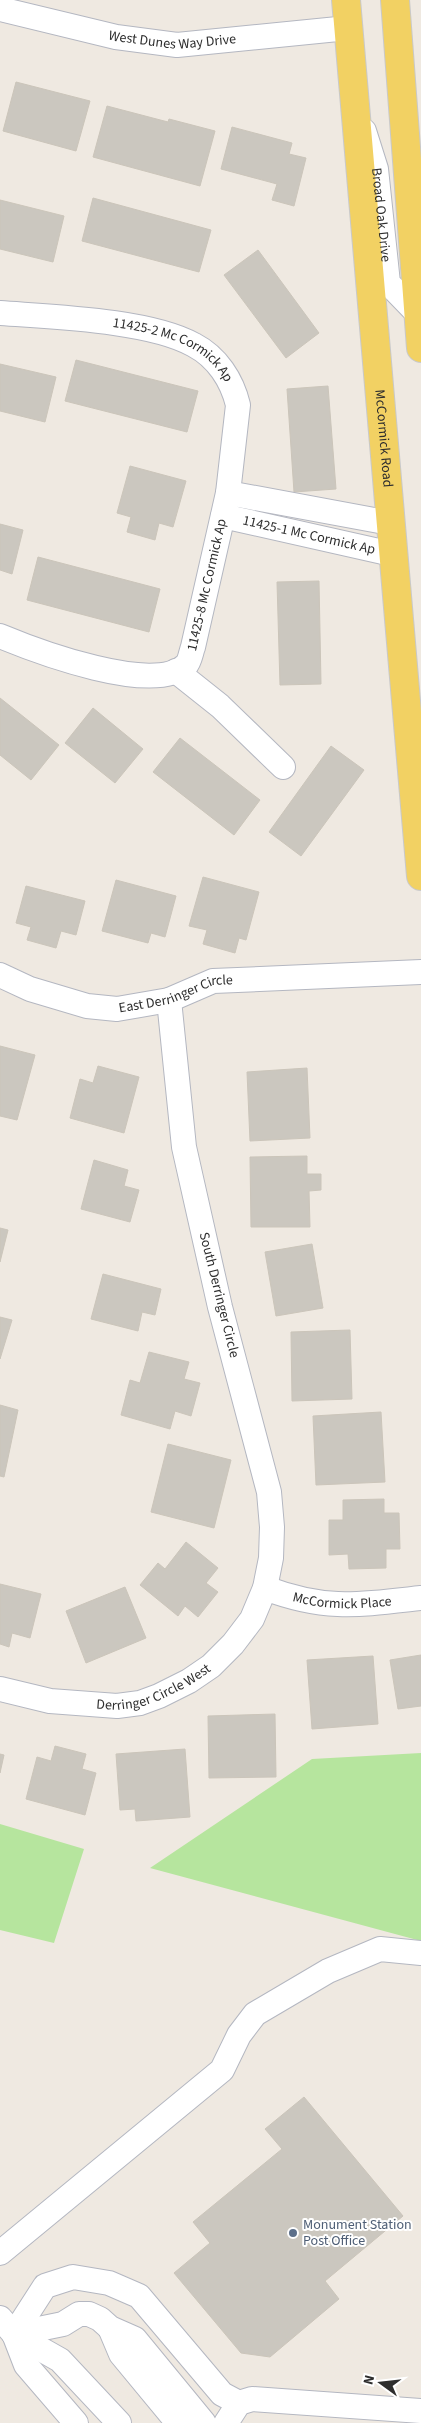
<svg xmlns="http://www.w3.org/2000/svg" width="421" height="2423" font-family="'Source Sans 3',sans-serif">
	<style>
		.green { fill: #b6e59e }
		.building { fill: #cbc7bf; stroke: #cbc5ba }
		.lines { fill: none; stroke-linecap: round; stroke-linejoin: round }
		.minor-casing { stroke: #b4b7c1; stroke-width: 26 }
		.major-casing { stroke: #c9c9c9; stroke-width: 30 }
		.minor { stroke: #fff; stroke-width: 24 }
		.major { stroke: #f2d163; stroke-width: 28 }
		.service-dot { fill: #5c6f8a; stroke: #fff; stroke-width: 2 }
		.labels { text-anchor: middle; dominant-baseline: central; stroke-width: 4; stroke-linejoin: round; paint-order: stroke }
		.street-label { font-size: 14px; fill: #2e2e2e; stroke: #fff }
		.service-label { font-size: 14px; fill: #4e5e75; stroke: #fff; text-anchor: start }
	</style>
	<rect width="100%" height="100%" fill="#efe9e1"/>
	<path class="green" d="M 421,1753 L 421,1941 L 150,1868 L 312,1759 Z
		M 0,1824 L 84,1849 L 54,1943 L 0,1930 Z"/>
	<path class="building" d="M 16,82 L 90,101 L 76,151 L 3,131 Z
		M 107,106 L 168,122 L 169,119 L 215,131 L 200,186 L 93,157 Z
		M 232,127 L 292,143 L 289,154 L 306,158 L 294,206 L 272,200 L 277,184 L 221,169 Z
		M 93,198 L 211,230 L 199,272 L 82,241 Z
		M 0,200 L 64,216 L 53,262 L 0,249 Z
		M 258,250 L 319,333 L 286,358 L 224,275 Z
		M 76,360 L 198,391 L 187,432 L 65,401 Z
		M 0,364 L 56,377 L 45,422 L 0,411 Z
		M 328,386 L 336,489 L 294,492 L 287,389 Z
		M 130,466 L 186,481 L 173,527 L 159,523 L 155,540 L 127,532 L 131,517 L 117,513 Z
		M 0,524 L 23,530 L 12,574 L 0,570 Z
		M 38,557 L 160,589 L 149,632 L 27,600 Z
		M 319,581 L 321,684 L 280,685 L 277,582 Z
		M 0,698 L 59,745 L 31,780 L 0,755 Z
		M 93,708 L 143,749 L 115,783 L 65,743 Z
		M 180,738 L 260,800 L 234,835 L 153,772 Z
		M 331,746 L 364,770 L 301,856 L 269,832 Z
		M 203,877 L 259,892 L 246,940 L 239,938 L 235,953 L 203,944 L 207,930 L 189,926 Z
		M 116,880 L 176,896 L 165,937 L 151,933 L 148,943 L 102,931 Z
		M 26,886 L 85,901 L 76,935 L 61,931 L 56,948 L 27,940 L 31,927 L 16,923 Z
		M 0,1046 L 35,1055 L 17,1120 L 0,1116 Z
		M 98,1066 L 139,1077 L 124,1133 L 70,1118 L 80,1079 L 93,1083 Z
		M 307,1068 L 310,1138 L 250,1141 L 247,1072 Z
		M 307,1156 L 307,1174 L 321,1174 L 321,1190 L 309,1191 L 310,1227 L 251,1227 L 250,1157 Z
		M 94,1160 L 128,1170 L 124,1186 L 139,1190 L 130,1222 L 81,1209 Z
		M 0,1228 L 8,1230 L 0,1262 Z
		M 312,1244 L 323,1308 L 276,1316 L 265,1252 Z
		M 103,1274 L 161,1289 L 155,1315 L 142,1312 L 138,1331 L 91,1319 Z
		M 0,1317 L 12,1320 L 0,1359 Z
		M 350,1330 L 352,1399 L 292,1401 L 291,1332 Z
		M 149,1352 L 189,1362 L 184,1379 L 200,1383 L 191,1416 L 175,1411 L 170,1429 L 121,1415 L 130,1380 L 140,1383 Z
		M 0,1405 L 18,1410 L 4,1477 L 0,1476 Z
		M 381,1412 L 385,1482 L 316,1485 L 313,1416 Z
		M 168,1444 L 231,1460 L 214,1528 L 151,1512 Z
		M 384,1499 L 384,1513 L 399,1513 L 400,1549 L 386,1549 L 386,1568 L 349,1569 L 348,1554 L 329,1555 L 329,1520 L 343,1520 L 343,1500 Z
		M 186,1542 L 218,1568 L 206,1583 L 218,1592 L 198,1617 L 185,1606 L 178,1616 L 140,1585 L 158,1563 L 165,1569 Z
		M 0,1584 L 41,1594 L 30,1638 L 12,1633 L 9,1647 L 0,1644 Z
		M 125,1587 L 146,1638 L 86,1663 L 66,1611 Z
		M 421,1655 L 421,1706 L 398,1709 L 390,1660 Z
		M 373,1656 L 378,1724 L 312,1729 L 307,1660 Z
		M 275,1714 L 276,1777 L 209,1778 L 208,1716 Z
		M 55,1746 L 86,1754 L 82,1769 L 96,1773 L 85,1815 L 26,1799 L 37,1757 L 51,1761 Z
		M 185,1749 L 190,1817 L 136,1821 L 135,1809 L 120,1810 L 116,1754 Z
		M 0,1754 L 4,1755 L 0,1773 Z
		M 304,2097 L 403,2216 L 325,2281 L 339,2299 L 270,2357 L 241,2353 L 174,2273 L 210,2243 L 193,2222 L 282,2149 L 265,2129 Z"/>
	<g class="lines">
		<defs>
			<g id="minor">
				<path id="s1" d="M 0,9 L 116,37 L 177,45 L 348,28"/>
				<path id="s2" d="M 364,131 L 376,169 L 388,283 L 418,314 L 421,314"/>
				<path id="s3" d="M 0,313 C 52,317 150,320 194,345 C 217,357 232,380 238,405 L 228,493 L 193,647 C 191,652 190,661 186,665 C 155,696 36,651 0,636"/>
				<path d="M 228,493 L 390,523"/>
				<path id="s4" d="M 223,516 L 392,554"/>
				<path d="M 176,671 L 220,706 L 283,767"/>
				<path id="s5" d="M 0,975 L 30,989 L 87,1006 L 117,1009 L 169,1000 L 213,981 L 421,972"/>
				<path id="s6" d="M 265,1588 C 326,1611 359,1605 421,1598"/>
				<path id="s7" d="M 0,1689 L 50,1701 L 117,1706 L 140,1703 L 159,1696 L 189,1681 L 211,1666 L 233,1644 L 252,1619 L 265,1588 L 271,1558 L 272,1527 L 269,1492 L 220,1307 L 184,1147 L 169,1000"/>
				<path d="M 0,2253 L 222,2070 L 239,2035 L 255,2014 L 328,1971 L 380,1949 L 421,1953"/>
				<path d="M 0,2318 L 14,2334 L 60,2360 L 119,2423"/>
				<path d="M 110,2328 L 121,2354 L 178,2423"/>
				<path d="M 14,2334 L 45,2286 L 73,2277 L 109,2283 L 139,2296 L 222,2394 L 239,2403"/>
				<path d="M 14,2334 L 63,2324 L 79,2314 L 89,2314 L 100,2319 L 110,2328 L 135,2339 L 204,2423"/>
				<path d="M 14,2334 L 26,2365 L 76,2423"/>
				<path d="M 226,2423 L 239,2403 L 252,2399 L 421,2411"/>
			</g>
			<g id="major">
				<path id="s8" d="M 346,0 L 421,876"/>
				<path d="M 395,0 L 421,348"/>
			</g>
		</defs>
		<use href="#minor" class="minor-casing"/>
		<use href="#major" class="major-casing"/>
		<use href="#minor" class="minor"/>
		<use href="#major" class="major"/>
	</g>
	<circle class="service-dot" cx="293" cy="2233" r="5"/>
	<g class="labels">
		<g class="street-label">
			<text stroke="none"><textPath href="#s1" startOffset="176">West Dunes Way Drive</textPath></text>
			<text stroke="none"><textPath href="#s2" startOffset="86">Broad Oak Drive</textPath></text>
			<text stroke="none"><textPath href="#s3" startOffset="181">11425-2 Mc Cormick Ap</textPath></text>
			<text stroke="none"><textPath href="#s8" startOffset="440">McCormick Road</textPath></text>
			<text stroke="none"><textPath href="#s4" startOffset="88">11425-1 Mc Cormick Ap</textPath></text>
			<text transform="translate(207 585) rotate(-77)">11425-8 Mc Cormick Ap</text>
			<text stroke="none"><textPath href="#s5" startOffset="184">East Derringer Circle</textPath></text>
			<text transform="translate(219 1295) rotate(76)">South Derringer Circle</text>
			<text stroke="none"><textPath href="#s6" startOffset="79">McCormick Place</textPath></text>
			<text stroke="none"><textPath href="#s7" startOffset="159">Derringer Circle West</textPath></text>
		</g>
		<g class="service-label">
			<text x="303" y="2225">Monument Station<tspan x="303" dy="16">Post Office</tspan></text>
		</g>
	</g>
	<g transform="translate(381 2383) rotate(285)" stroke="#ffffff" stroke-width="4" paint-order="stroke">
	<path d="M0-4L9 19L0 12L-9 19Z" fill="#2e2e2e"/>
	<text y="-8" font-size="14" font-weight="bold" text-anchor="middle" fill="#2e2e2e">N</text>
	</g>
</svg>
